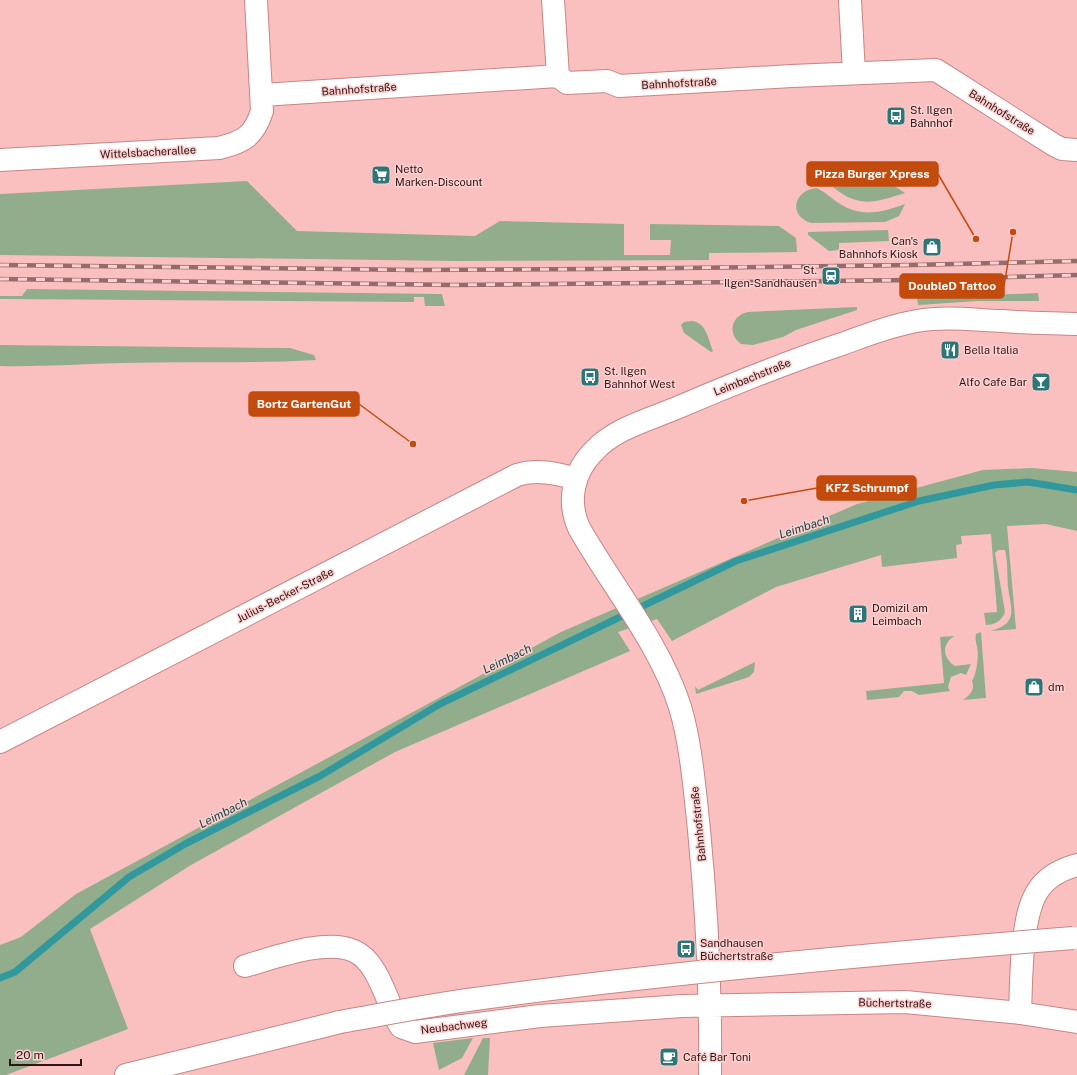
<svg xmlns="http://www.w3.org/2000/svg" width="1077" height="1075" font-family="'Public Sans',sans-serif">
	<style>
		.green { fill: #92ad8b }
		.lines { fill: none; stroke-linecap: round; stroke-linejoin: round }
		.stream { stroke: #31999e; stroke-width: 7 }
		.minor-casing { stroke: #c88584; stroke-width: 24 }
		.major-casing { stroke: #c88584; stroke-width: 24 }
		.minor { stroke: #fff; stroke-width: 22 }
		.major { stroke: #fff; stroke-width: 22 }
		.rail-casing { stroke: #956b6b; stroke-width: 4.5 }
		.rail { stroke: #fdd1d0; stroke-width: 3; stroke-dasharray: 9; stroke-linecap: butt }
		.major-bridge-casing { stroke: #c88584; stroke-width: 24; stroke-linecap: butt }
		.major-bridge { stroke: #fff; stroke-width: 22 }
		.labels { text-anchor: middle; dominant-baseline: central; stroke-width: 3; stroke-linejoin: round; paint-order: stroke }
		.street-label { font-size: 11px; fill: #2e1415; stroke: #fdd1d0 }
		.poi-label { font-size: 11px; fill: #2e1415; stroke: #fdd1d0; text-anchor: start }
		.water-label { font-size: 12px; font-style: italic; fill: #164346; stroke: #fdd1d0 }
		.leader { fill: none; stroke: #c34b0e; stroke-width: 1.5 }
		.callout-dot { fill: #c34b0e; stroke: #fdd1d0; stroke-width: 1.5 }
		.callout { fill: #c34b0e; stroke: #c34b0e; stroke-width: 1.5 }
		.callout-label { font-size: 12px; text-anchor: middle; font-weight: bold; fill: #fff }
	</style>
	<rect width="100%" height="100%" fill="#fac0bf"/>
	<path class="green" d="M 247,181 L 297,231 L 475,236 L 500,221 L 624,224 L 624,255 L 670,255 L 671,240 L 650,240 L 650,224 L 779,226 L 796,238 L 797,252 L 709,253 L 709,260 L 455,261 L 0,255 L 0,194 Z
		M 890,183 L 905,193 C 876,202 859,209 833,187 Z
		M 817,188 C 825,192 832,199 840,204 C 863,218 882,212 905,204 L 899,216 L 885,222 L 811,223 C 788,216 793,190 817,188 Z
		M 888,230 L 889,241 L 839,243 L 839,250 L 829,251 L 808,235 L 808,232 Z
		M 27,289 L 442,294 L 445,306 L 425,306 L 424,297 L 414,297 L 414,302 L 0,299 L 0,296 L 22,296 Z
		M 1038,293 L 1039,301 L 979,301 L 918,305 L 917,298 Z
		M 857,307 L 857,310 L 796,330 L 783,337 L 753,345 L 741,344 C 727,333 731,316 748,312 Z
		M 692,321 C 707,323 708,339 713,351 L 711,352 L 684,333 L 681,325 L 684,322 Z
		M 0,345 L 290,348 L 314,355 L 316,360 C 251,364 187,361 122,363 C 81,364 41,367 0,366 Z
		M 1032,468 L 1077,472 L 1077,531 L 1046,524 L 1007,526 L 1016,629 L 991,631 C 1019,623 1011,609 1008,587 C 1007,574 1008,562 1005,550 L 998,550 L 995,553 L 1005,612 C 1002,621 994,625 986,625 L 984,613 L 997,612 L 991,534 L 961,536 L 962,544 L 956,545 L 957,558 L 882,567 L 881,555 L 776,587 L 672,641 L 657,619 L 618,632 L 630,651 L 395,752 L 191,865 L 90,929 L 128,1029 L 6,1075 L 0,1075 L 0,945 L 21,937 L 76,894 L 561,632 L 857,504 L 983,470 Z
		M 981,632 L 986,698 L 963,700 C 971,695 975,689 972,681 C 977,674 979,654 977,647 C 976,641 975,640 976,634 Z
		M 954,636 C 941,645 943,658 955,666 L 971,664 L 966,675 L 961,673 L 951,677 L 948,687 L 950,691 L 919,695 L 912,691 L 904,691 L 899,697 L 867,700 L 866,691 L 944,683 L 940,637 Z
		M 755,662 L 754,672 L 749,677 L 696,694 L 695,686 L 698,690 Z
		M 473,1038 L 462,1058 L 439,1070 L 433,1043 Z
		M 483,1038 L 490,1038 L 488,1075 L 464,1075 Z"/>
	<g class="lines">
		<path class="stream" d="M 0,978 L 15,972 L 129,877 L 185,844 L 320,776 L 440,704 L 736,561 L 919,501 L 994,485 L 1028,482 L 1077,490"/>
		<defs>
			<path id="minor" d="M 553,0 L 558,76
				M 850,0 L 854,73
				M 262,95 L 558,76 L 567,83 L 607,81 L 619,86 L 792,76 L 936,70 L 1054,145 L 1062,149 L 1077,150
				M 0,160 L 219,148 C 244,142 254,136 262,111 L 256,0
				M 0,742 L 517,475 C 537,469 556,473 576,479
				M 245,966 C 274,958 325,938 354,951 C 363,955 370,963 375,972 C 386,990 390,1010 401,1027 L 415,1032 L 540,1016 L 682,1006 L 905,1002 L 1020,1013 L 1077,1022
				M 1020,1013 C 1021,988 1021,963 1024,939 C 1029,901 1036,876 1077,865
				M 710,1075 C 711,993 707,912 699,830 C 695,792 691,743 680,707 C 660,644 612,586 579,528 C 567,501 573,472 594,451 C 615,428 651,419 679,407 C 733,384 787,362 842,344 C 867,335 892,325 917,321 C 945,316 974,320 1002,321 C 1027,323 1052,323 1077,324"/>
			<path id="major" d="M 126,1075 L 340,1022"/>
		</defs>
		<use href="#minor" class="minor-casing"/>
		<use href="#major" class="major-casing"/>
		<use href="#minor" class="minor"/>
		<use href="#major" class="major"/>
		<defs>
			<path id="rail" d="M 0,265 L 414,270 L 599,269 L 912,265 L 1077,261
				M 0,279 L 455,285 L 913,280 L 1077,275"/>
		</defs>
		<use href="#rail" class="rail-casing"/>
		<use href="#rail" class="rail"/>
		<defs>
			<path id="major-bridge" d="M 340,1022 C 385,1014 430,1005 475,999 C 674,972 873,954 1073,938"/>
		</defs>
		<use href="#major-bridge" class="major-bridge-casing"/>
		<use href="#major-bridge" class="major-bridge"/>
	</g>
	<defs>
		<symbol id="bus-square" viewBox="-11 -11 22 22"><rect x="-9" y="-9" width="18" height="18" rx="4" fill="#2c7679" stroke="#fdd1d0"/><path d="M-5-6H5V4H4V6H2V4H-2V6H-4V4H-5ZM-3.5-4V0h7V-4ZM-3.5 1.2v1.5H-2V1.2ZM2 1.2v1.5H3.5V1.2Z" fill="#fff"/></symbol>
		<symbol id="supermarket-square" viewBox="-11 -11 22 22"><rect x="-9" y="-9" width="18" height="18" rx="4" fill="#2c7679" stroke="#fdd1d0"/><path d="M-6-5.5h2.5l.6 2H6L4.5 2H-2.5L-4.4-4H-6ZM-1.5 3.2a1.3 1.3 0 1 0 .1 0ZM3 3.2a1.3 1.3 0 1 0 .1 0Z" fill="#fff"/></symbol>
		<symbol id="shop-square" viewBox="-11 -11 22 22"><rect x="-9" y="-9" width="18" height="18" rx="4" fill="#2c7679" stroke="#fdd1d0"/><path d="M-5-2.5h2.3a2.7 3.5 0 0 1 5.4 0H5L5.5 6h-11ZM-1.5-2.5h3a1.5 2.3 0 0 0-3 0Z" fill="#fff"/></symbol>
		<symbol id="station-square" viewBox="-11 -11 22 22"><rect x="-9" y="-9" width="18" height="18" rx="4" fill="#2c7679" stroke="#fdd1d0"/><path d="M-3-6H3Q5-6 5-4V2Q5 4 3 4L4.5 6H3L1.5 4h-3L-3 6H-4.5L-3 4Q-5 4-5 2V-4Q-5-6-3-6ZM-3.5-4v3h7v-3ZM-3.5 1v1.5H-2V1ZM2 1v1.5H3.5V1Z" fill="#fff"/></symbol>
		<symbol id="restaurant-square" viewBox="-11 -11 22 22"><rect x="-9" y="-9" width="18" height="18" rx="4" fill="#2c7679" stroke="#fdd1d0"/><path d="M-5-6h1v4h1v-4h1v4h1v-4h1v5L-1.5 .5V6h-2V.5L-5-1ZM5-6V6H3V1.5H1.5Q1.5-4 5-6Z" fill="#fff"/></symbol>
		<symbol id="bar-square" viewBox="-11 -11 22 22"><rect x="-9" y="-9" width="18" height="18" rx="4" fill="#2c7679" stroke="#fdd1d0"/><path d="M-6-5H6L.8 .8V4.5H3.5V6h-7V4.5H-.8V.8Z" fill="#fff"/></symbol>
		<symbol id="building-square" viewBox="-11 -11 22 22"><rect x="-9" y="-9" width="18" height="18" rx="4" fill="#2c7679" stroke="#fdd1d0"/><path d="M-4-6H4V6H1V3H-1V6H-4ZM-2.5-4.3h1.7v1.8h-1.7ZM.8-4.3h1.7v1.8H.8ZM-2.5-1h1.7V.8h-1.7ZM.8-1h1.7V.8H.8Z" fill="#fff"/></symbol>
		<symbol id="cafe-square" viewBox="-11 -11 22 22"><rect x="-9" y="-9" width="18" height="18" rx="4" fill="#2c7679" stroke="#fdd1d0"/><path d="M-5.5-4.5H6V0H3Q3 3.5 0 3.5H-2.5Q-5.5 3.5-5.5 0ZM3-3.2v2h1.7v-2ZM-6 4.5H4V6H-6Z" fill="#fff"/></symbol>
	</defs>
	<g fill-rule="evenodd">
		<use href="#bus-square" x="885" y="105" width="22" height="22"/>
		<use href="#supermarket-square" x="370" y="164" width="22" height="22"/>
		<use href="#shop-square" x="921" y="236" width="22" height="22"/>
		<use href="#station-square" x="820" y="265" width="22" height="22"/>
		<use href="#restaurant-square" x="939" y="339" width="22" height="22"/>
		<use href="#bus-square" x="579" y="366" width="22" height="22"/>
		<use href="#bar-square" x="1030" y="371" width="22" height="22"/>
		<use href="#building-square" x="847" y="603" width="22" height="22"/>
		<use href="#shop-square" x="1023" y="676" width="22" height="22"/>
		<use href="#bus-square" x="675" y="938" width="22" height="22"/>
		<use href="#cafe-square" x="658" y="1046" width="22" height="22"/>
	</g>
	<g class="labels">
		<g class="street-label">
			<text transform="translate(679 83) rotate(-3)">Bahnhofstraße</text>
			<text transform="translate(359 89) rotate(-4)">Bahnhofstraße</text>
			<text transform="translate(1002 112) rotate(32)">Bahnhofstraße</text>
			<text transform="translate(148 152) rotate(-3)">Wittelsbacherallee</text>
			<text transform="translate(752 377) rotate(-22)">Leimbachstraße</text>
			<text transform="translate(285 595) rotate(-27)">Julius-Becker-Straße</text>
			<text transform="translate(698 824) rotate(-96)">Bahnhofstraße</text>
			<text transform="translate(895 1003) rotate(1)">Büchertstraße</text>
			<text transform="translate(454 1026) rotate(-7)">Neubachweg</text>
		</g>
		<g class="poi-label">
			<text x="910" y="110">St. Ilgen<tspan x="910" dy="13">Bahnhof</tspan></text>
			<text x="395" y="169">Netto<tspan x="395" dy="13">Marken-Discount</tspan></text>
			<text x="918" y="241" text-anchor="end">Can's<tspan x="918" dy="13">Bahnhofs Kiosk</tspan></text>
			<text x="817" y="270" text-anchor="end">St.<tspan x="817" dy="13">Ilgen-Sandhausen</tspan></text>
			<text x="964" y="350">Bella Italia</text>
			<text x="604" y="371">St. Ilgen<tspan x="604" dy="13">Bahnhof West</tspan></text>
			<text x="1027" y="382" text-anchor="end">Alfo Cafe Bar</text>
			<text x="872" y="608">Domizil am<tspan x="872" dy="13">Leimbach</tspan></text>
			<text x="1048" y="687">dm</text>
			<text x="700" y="943">Sandhausen<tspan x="700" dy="13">Büchertstraße</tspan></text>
			<text x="683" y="1057">Café Bar Toni</text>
		</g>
		<g class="water-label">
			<text transform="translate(804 527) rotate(-18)">Leimbach</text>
			<text transform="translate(507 659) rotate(-26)">Leimbach</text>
			<text transform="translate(223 813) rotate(-27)">Leimbach</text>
		</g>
	</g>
	<path class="leader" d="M976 239L938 174M1013 232L1004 286M413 444L359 404M744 501L817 488"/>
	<g class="callout-dot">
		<circle cx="976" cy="239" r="4"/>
		<circle cx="1013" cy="232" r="4"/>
		<circle cx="413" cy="444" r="4"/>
		<circle cx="744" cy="501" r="4"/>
	</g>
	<g class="callout">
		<rect x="807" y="162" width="131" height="24" rx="4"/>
		<rect x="900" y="274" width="104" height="24" rx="4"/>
		<rect x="249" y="392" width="110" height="24" rx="4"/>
		<rect x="817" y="476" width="99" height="24" rx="4"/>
	</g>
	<g class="callout-label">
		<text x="872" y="178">Pizza Burger Xpress</text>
		<text x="952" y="290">DoubleD Tattoo</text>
		<text x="304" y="408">Bortz GartenGut</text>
		<text x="867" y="492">KFZ Schrumpf</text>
	</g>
	<path d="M10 1059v6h71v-6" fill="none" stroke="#2e1415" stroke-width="2"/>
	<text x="16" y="1059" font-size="12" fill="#2e1415" stroke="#fdd1d0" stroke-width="3" paint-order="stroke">20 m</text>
</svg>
